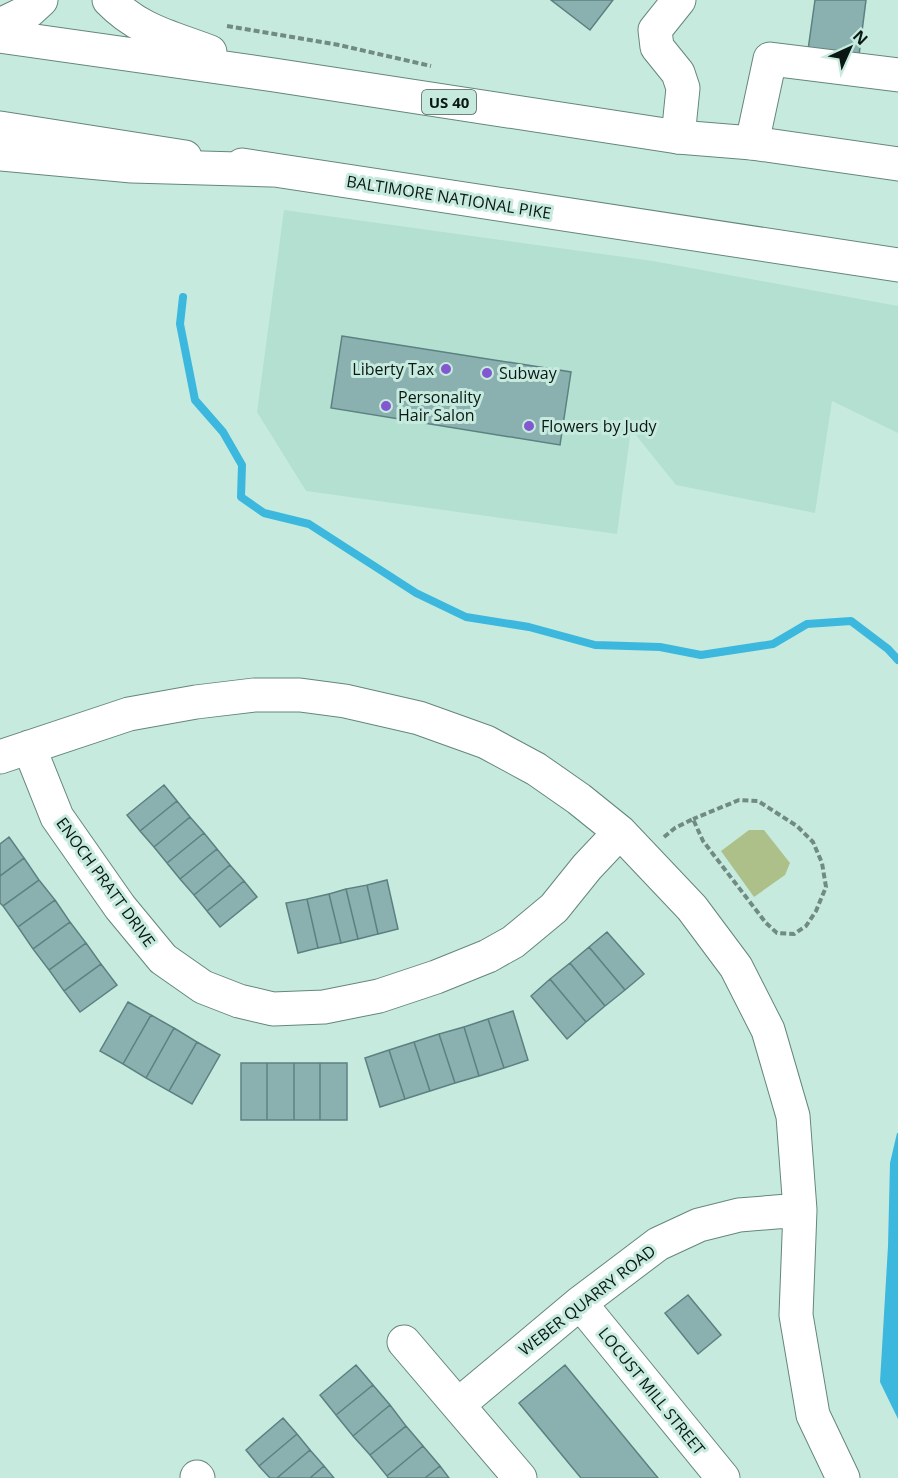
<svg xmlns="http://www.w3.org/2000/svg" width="898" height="1478" font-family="'Open Sans',sans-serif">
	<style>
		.built { fill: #b3e0d1 }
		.green { fill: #adc089 }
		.water { fill: #3cb8de }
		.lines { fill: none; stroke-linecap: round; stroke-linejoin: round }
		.stream { stroke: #3cb8de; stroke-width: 8 }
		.building { fill: #8ab0b0; stroke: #5c8181; stroke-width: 1.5 }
		.minor-casing { stroke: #65867b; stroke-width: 35 }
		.major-casing { stroke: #65867b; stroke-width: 35 }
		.highway-casing { stroke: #65867b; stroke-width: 35 }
		.path { stroke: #718b82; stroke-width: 4; stroke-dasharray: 6 3; stroke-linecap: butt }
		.minor { stroke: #fff; stroke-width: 33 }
		.major { stroke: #fff; stroke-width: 33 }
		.highway { stroke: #fff; stroke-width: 33 }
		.poi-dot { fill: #8257d0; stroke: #c6ebde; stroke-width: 2 }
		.labels { text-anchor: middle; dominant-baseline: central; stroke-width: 6; stroke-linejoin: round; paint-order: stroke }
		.shield { fill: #c6ebde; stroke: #425750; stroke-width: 1.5 }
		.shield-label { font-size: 15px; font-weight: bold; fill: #0a1713 }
		.street-label { font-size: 16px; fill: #0a1713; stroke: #c6ebde }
		.poi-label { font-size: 16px; fill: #0a1713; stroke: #c6ebde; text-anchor: start }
	</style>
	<rect width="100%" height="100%" fill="#c6ebde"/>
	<path class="built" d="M 284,210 L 653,261 L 898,306 L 898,433 L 832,401 L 815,513 L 676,485 L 631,429 L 617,534 L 306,491 L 257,412 Z"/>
	<path class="green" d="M 749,830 L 764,830 L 790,863 L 785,875 L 754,897 L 721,851 Z"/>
	<path class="water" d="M 897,1133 L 898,1133 L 898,1419 L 880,1382 L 888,1246 L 890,1163 Z"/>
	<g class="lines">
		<path class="stream" d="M 183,297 L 180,324 L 195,400 L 223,432 L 242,465 L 241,497 L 264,513 L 309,524 L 416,593 L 466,617 L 529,627 L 595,645 L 660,647 L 701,655 L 773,644 L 807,624 L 851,621 L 888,649 L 898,660"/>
	</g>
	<path class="building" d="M 551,0 L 613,0 L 590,30 Z
		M 815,0 L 866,0 L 858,63 L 807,57 Z
		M 342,336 L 571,372 L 560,445 L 331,408 Z
		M 164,785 L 177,801 L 140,831 L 127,815 Z
		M 177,801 L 190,817 L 154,847 L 140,831 Z
		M 190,817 L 204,833 L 167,863 L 154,847 Z
		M 204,833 L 217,849 L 180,879 L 167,863 Z
		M 9,837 L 24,858 L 0,876 L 0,844 Z
		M 217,849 L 230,865 L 194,895 L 180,879 Z
		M 24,858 L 39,880 L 3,906 L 0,903 L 0,876 Z
		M 230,865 L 244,881 L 207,911 L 194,895 Z
		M 39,880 L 55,900 L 18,927 L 3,906 Z
		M 387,880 L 398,929 L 378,934 L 367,885 Z
		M 244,881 L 257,897 L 220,927 L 207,911 Z
		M 367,885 L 378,934 L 358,939 L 346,889 Z
		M 346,889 L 358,939 L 341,943 L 329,894 Z
		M 329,894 L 341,943 L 318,948 L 307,899 Z
		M 307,899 L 318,948 L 298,953 L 286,903 Z
		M 55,900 L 70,922 L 33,949 L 18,927 Z
		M 70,922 L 86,943 L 49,970 L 33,949 Z
		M 607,932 L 644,974 L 625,990 L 589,947 Z
		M 86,943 L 101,964 L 64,991 L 49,970 Z
		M 589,947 L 625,990 L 605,1006 L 570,963 Z
		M 570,963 L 605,1006 L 586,1022 L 550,979 Z
		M 101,964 L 117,985 L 80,1012 L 64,991 Z
		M 550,979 L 586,1022 L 567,1039 L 531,996 Z
		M 128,1002 L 151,1015 L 123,1064 L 100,1051 Z
		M 513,1011 L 528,1060 L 504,1068 L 488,1019 Z
		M 151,1015 L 174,1028 L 146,1078 L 123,1064 Z
		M 488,1019 L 504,1068 L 479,1076 L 464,1027 Z
		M 464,1027 L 479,1076 L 455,1083 L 439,1034 Z
		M 174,1028 L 197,1042 L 169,1091 L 146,1078 Z
		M 439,1034 L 455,1083 L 430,1091 L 414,1042 Z
		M 197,1042 L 220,1055 L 192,1104 L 169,1091 Z
		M 414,1042 L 430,1091 L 405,1099 L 389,1050 Z
		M 389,1050 L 405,1099 L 380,1107 L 365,1058 Z
		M 241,1063 L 267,1063 L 267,1120 L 241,1120 Z
		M 267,1063 L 294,1063 L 294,1120 L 267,1120 Z
		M 294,1063 L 320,1063 L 320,1120 L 294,1120 Z
		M 320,1063 L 347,1063 L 347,1120 L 320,1120 Z
		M 688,1295 L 721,1335 L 698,1354 L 665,1313 Z
		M 356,1365 L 373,1385 L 336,1415 L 320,1395 Z
		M 565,1365 L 658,1478 L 581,1478 L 519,1403 Z
		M 373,1385 L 390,1405 L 353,1436 L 336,1415 Z
		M 390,1405 L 406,1426 L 370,1455 L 353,1436 Z
		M 283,1418 L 297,1434 L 259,1466 L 246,1450 Z
		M 406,1426 L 423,1446 L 387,1476 L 370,1455 Z
		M 297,1434 L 310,1450 L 277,1478 L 270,1478 L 259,1466 Z
		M 423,1446 L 440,1466 L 425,1478 L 388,1478 L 387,1476 Z
		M 310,1450 L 324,1466 L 310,1478 L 277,1478 Z
		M 324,1466 L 334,1478 L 310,1478 Z
		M 440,1466 L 449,1478 L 425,1478 Z"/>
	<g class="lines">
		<defs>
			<path id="minor" d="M 678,137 L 683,88 L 678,73 L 657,47 L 655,30 L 679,0
				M 752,143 L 770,59 L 898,75
				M 29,747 L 57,817 L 120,907 L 163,959 L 203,987 L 239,1001 L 273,1009 L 324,1007 L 379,996 L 436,977 L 488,956 L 513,942 L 554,908 L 587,867 L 620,832
				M 0,757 L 129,714 L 196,702 L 254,695 L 300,695 L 345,701 L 419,718 L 486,742 L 536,769 L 579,799 L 620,832 L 692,908 L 736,967 L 768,1030 L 793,1116 L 800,1210 L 796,1315 L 813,1415 L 843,1478
				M 580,1303 L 723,1478
				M 404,1342 L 520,1478
				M 458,1405 L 580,1303 L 658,1244 L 699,1225 L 739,1215 L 800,1210
				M 197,1477 L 198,1478"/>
			<path id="major" d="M 109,0 C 139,31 171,37 210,52
				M 0,25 L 29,11 L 41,0
				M 0,36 L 274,75 L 678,137 L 752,143 L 898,164
				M 0,128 L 185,157
				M 242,165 L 898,265"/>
			<path id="highway" d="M 0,154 L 132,166 L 271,170"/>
		</defs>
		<use href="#minor" class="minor-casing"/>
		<use href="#major" class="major-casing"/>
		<use href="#highway" class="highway-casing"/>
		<path class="path" d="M 227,26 L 339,45 L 431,66
			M 664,837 L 675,828 L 693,819 L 703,841 L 766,923 L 777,933 L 794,934 L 806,926 L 816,911 L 826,887 L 822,863 L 813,842 L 797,826 L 758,801 L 739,800 L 693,819"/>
		<use href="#minor" class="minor"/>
		<use href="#major" class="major"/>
		<use href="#highway" class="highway"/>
	</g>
	<g class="poi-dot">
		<circle cx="446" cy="369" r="6"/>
		<circle cx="487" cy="373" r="6"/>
		<circle cx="386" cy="406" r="6"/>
		<circle cx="529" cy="426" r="6"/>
	</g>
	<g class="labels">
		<rect class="shield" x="422" y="90" width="54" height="24" rx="4.5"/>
		<g class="shield-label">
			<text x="449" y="102">US 40</text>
		</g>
		<g class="street-label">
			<text transform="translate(449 197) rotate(9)">BALTIMORE NATIONAL PIKE</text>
			<text transform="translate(106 882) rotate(54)">ENOCH PRATT DRIVE</text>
			<text transform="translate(587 1300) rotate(-38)">WEBER QUARRY ROAD</text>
			<text transform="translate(652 1391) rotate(51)">LOCUST MILL STREET</text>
		</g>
		<g class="poi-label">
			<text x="434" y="369" text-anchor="end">Liberty Tax</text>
			<text x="499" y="373">Subway</text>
			<text x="398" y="397">Personality<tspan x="398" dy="18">Hair Salon</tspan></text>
			<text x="541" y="426">Flowers by Judy</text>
		</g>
	</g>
	<g transform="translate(850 48) rotate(45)" stroke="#c6ebde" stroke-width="4.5" paint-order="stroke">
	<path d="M0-4.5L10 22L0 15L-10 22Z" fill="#0a1713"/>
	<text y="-9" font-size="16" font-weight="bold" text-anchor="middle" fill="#0a1713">N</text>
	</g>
</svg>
